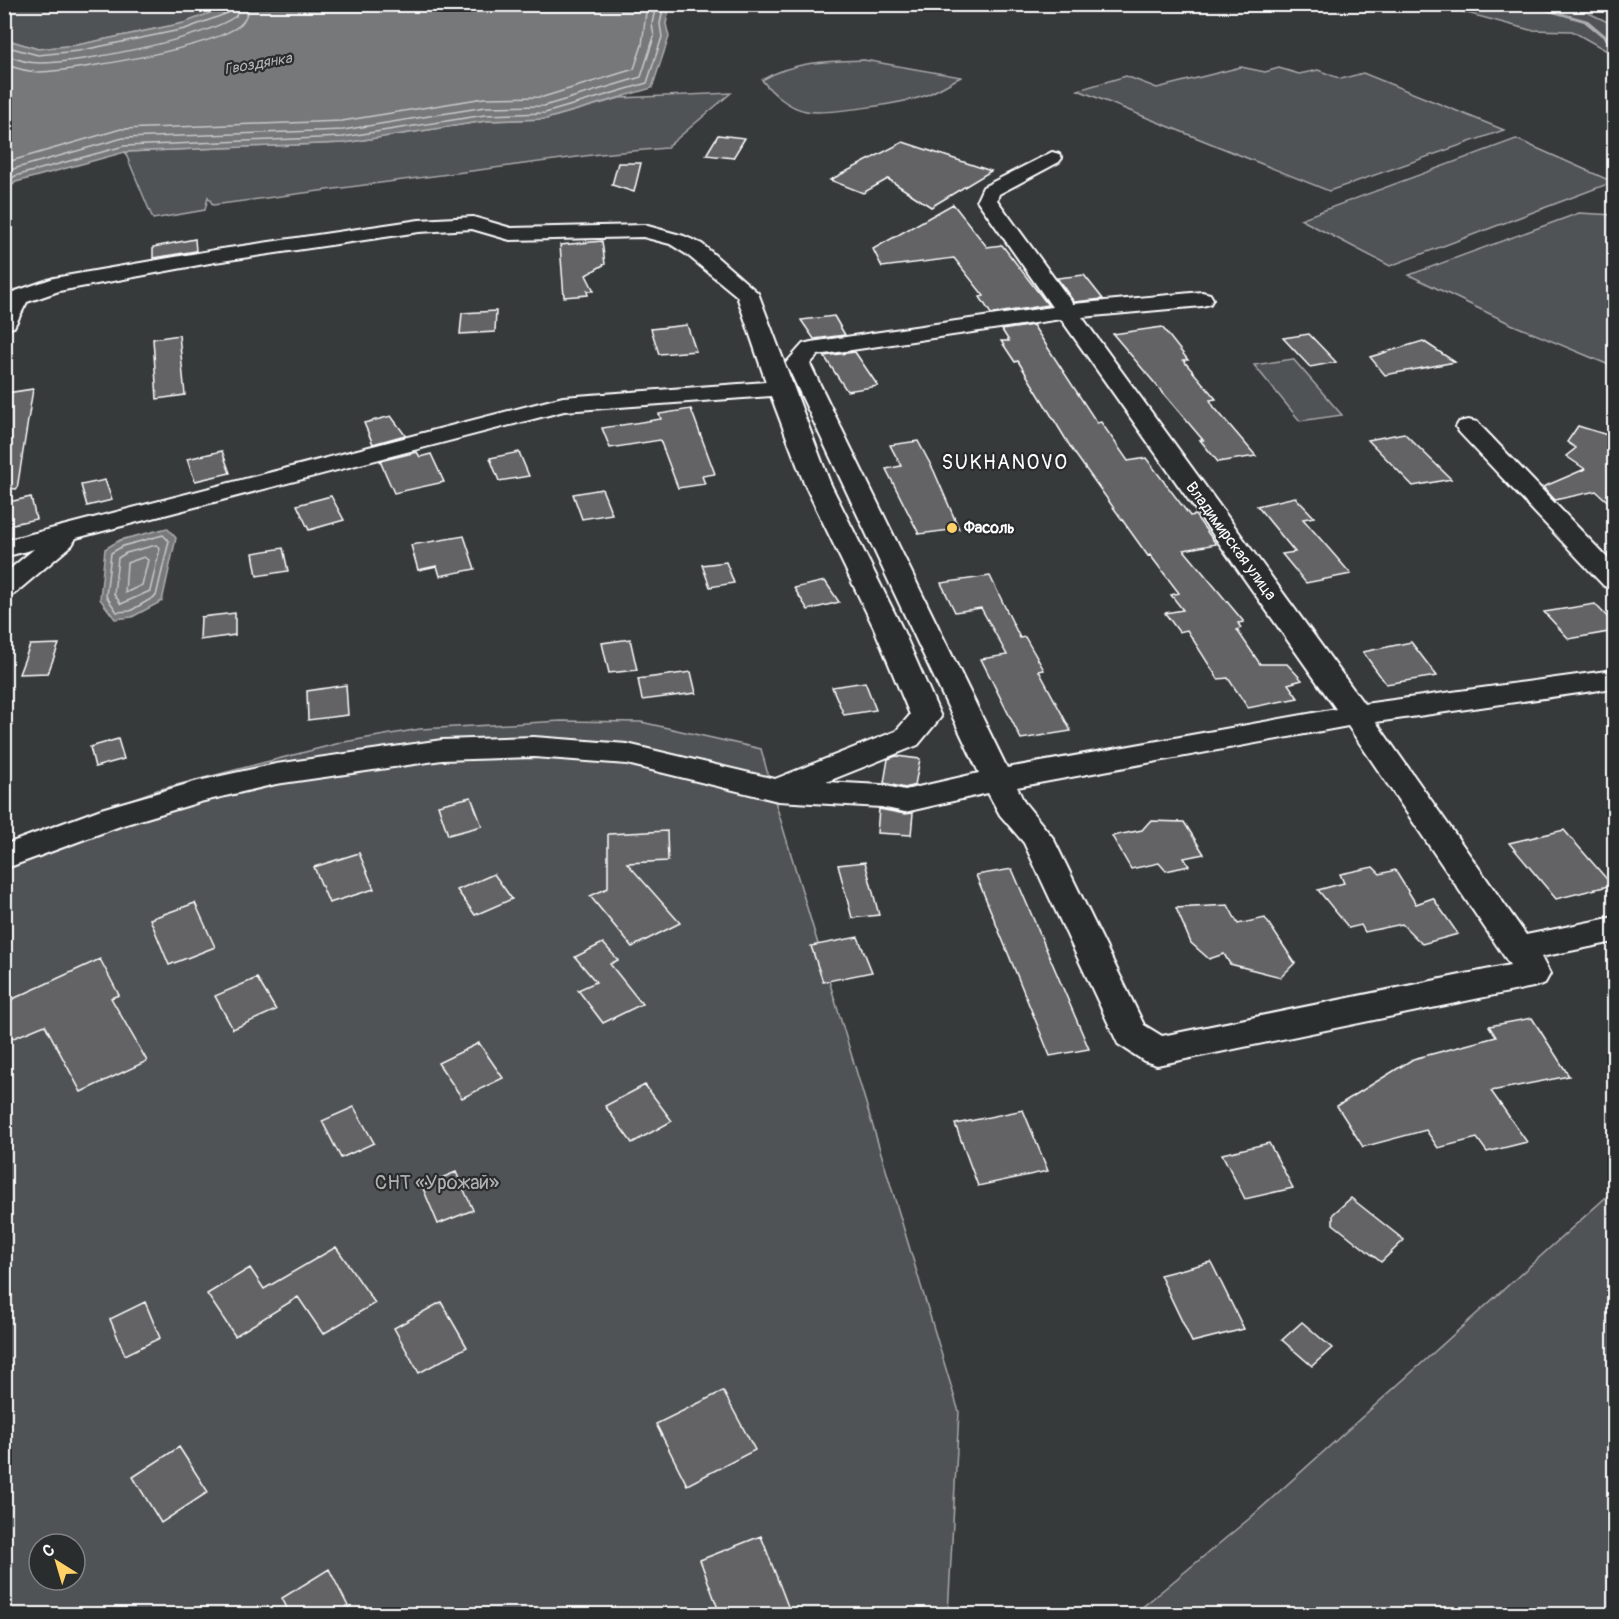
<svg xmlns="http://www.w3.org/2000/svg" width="1619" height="1619" font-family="Pangolin,sans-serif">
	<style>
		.green { fill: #505354; stroke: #a8a9aa; stroke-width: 1.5; fill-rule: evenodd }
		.water { fill: #767879; stroke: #adaeaf; stroke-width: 1.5 }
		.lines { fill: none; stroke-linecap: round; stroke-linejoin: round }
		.shore { stroke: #c8c9c9; stroke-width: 1.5 }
		.stream { fill: #adaeaf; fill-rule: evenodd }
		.building { fill: #636465; stroke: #fff; stroke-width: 1.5 }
		.minor-casing { stroke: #fff; stroke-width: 4 }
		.minor { fill: #2a2d2e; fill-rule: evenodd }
		.poi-dot { fill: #ffd166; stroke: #2a2d2e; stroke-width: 2 }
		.labels { text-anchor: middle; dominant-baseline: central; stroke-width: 4.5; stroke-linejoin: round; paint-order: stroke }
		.far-water-label { font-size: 15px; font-style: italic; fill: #b4b5b5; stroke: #2a2d2e }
		.poi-label { font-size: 16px; font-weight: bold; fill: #fff; stroke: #2a2d2e; text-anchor: start }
		.street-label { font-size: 16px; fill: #fff; stroke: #2a2d2e }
		.quarter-label { font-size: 20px; letter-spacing: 1.5px; fill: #fff; stroke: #2a2d2e }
		.near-park-label { font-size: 20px; fill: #b0b2b2; stroke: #2a2d2e }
	</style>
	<rect width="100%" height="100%" fill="#373a3b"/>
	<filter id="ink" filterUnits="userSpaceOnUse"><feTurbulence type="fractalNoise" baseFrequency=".0167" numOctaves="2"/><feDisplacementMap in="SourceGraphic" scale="12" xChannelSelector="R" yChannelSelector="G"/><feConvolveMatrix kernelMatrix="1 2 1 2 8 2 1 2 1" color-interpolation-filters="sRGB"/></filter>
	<g filter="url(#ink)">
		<path class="green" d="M 4,5 L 233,5 L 184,23 L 77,45 L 38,49 L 5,39 Z
			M 1456,5 L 1572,5 L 1614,25 L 1614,55 L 1572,31 L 1530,30 L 1448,8 Z
			M 864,60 L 961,77 C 949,83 937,91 924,96 C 904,103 826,115 806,111 C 789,108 772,93 762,80 C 795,61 828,61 864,60 Z
			M 1241,67 L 1265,72 L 1279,68 L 1299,74 L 1318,70 L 1341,79 L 1363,73 L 1504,130 L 1329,191 L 1078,90 L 1126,76 L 1157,88 Z
			M 731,93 L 666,148 L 600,154 L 213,205 L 208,197 L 205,210 L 153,219 L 125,152 L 344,143 L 486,121 L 546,119 L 620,98 Z
			M 1516,139 L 1613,182 L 1390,266 L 1300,219 Z
			M 1579,213 L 1614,215 L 1614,367 L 1511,324 L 1409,275 Z
			M 1293,359 L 1342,415 L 1300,421 L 1254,365 Z
			M 561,721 L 641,722 L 761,749 L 777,808 L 959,1412 L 948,1614 L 5,1614 L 4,845 L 157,790 L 344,742 L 420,729 ZM 39,1544 L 75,1544 L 75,1580 L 39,1580 Z
			M 1614,1190 L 1614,1614 L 1134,1614 L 1250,1518 Z"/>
		<path class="water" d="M 233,4 L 670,4 L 670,5 L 666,24 L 669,37 L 652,88 L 546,119 L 486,121 L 344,143 L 125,152 L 16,182 L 5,192 L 5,39 L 38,49 L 77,45 L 184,23 Z
			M 167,528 L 176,538 L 162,601 L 132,617 L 115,619 L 100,599 L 105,549 L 120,540 Z"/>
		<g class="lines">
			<path class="shore" d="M 4,46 L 38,55 L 78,51 L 185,29 L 228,13 L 232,4
				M 4,54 C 15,59 27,63 40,63 C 81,63 203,39 236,16 L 239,4
				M 4,64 C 15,68 28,72 40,72 C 77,71 214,47 240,25 C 246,20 248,11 249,4
				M 4,163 L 121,129 L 342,121 L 484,98 L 543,97 L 634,69 L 642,45 L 647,4
				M 4,175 L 13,169 L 123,138 L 343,130 L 485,107 L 544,106 L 641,77 L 654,37 L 652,24 L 656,4
				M 4,184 L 15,176 L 124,146 L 343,137 L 485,115 L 545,113 L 647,83 L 662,37 L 660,24 L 664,4
				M 163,535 L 169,541 L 156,596 L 130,611 L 117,612 L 106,596 L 111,553 L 123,546 Z
				M 156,545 L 160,548 L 150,591 L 121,604 L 114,594 L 118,558 L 126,553 Z
				M 144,557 L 148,560 L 142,585 L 125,593 L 127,563 Z"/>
			<path class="stream" d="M 1522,4 L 1531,4 L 1588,20 L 1614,42 L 1614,45 L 1612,45 L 1584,22 Z"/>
		</g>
		<path class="building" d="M 718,135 L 745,138 L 733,158 L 706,155 Z
			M 903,142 L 991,171 L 931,207 L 888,179 L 863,193 L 830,180 Z
			M 618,163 L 641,163 L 634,192 L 612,185 Z
			M 953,204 L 987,247 L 1002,245 L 1048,305 L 991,314 L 980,297 L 984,296 L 954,258 L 882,267 L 873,249 Z
			M 195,239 L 196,251 L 153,258 L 153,247 Z
			M 602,241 L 605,264 L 586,275 L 594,291 L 587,291 L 588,295 L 564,297 L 560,245 Z
			M 1084,275 L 1103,299 L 1074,302 L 1057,278 Z
			M 496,311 L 495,332 L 460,334 L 462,313 Z
			M 834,316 L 845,335 L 814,339 L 801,320 Z
			M 687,325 L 696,351 L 659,354 L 651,329 Z
			M 1033,325 L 1097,423 L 1101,422 L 1128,461 L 1146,458 L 1190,516 L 1195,515 L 1216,544 L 1184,550 L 1244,622 L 1238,623 L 1241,628 L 1237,630 L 1260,664 L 1287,664 L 1302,680 L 1288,684 L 1298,698 L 1248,708 L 1228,678 L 1218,679 L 1187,630 L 1179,632 L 1165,613 L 1183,610 L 1171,595 L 1179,593 L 1150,555 L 1148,556 L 1073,451 L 1018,361 L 1015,362 L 1001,341 L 1009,341 L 1002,330 Z
			M 1162,327 L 1188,360 L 1183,360 L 1216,399 L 1210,400 L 1214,407 L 1256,456 L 1218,462 L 1200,440 L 1203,440 L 1113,334 Z
			M 1309,334 L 1336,362 L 1310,367 L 1283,338 Z
			M 179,335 L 185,395 L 157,399 L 153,339 Z
			M 1423,341 L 1455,362 L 1385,375 L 1370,357 Z
			M 855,352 L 878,386 L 847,391 L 824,356 Z
			M 33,389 L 17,489 L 4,488 L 4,420 L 7,393 Z
			M 691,409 L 715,474 L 702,476 L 705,484 L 678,488 L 660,440 L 610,448 L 602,428 L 661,419 L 659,414 Z
			M 391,416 L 405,435 L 373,444 L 364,423 Z
			M 1578,426 L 1614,437 L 1614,507 L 1596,491 L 1555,500 L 1543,487 L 1585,469 L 1566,456 L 1576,448 L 1567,442 Z
			M 1404,433 L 1451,479 L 1413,486 L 1368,440 Z
			M 918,441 L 934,471 L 959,529 L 919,534 L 886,469 L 901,466 L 890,445 Z
			M 222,451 L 230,473 L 195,481 L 187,459 Z
			M 417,452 L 420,457 L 431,454 L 444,482 L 394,493 L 380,461 Z
			M 519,452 L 529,476 L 499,481 L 490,458 Z
			M 105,480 L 112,500 L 87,506 L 81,485 Z
			M 602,489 L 612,514 L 582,519 L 573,494 Z
			M 331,496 L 344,520 L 309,530 L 297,505 Z
			M 31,497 L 36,519 L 4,526 L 4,503 Z
			M 1295,497 L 1314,517 L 1303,519 L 1351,574 L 1306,583 L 1282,554 L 1295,552 L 1257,506 Z
			M 464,536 L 475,569 L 440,576 L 437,566 L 418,570 L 411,545 Z
			M 283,548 L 288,571 L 257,576 L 253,553 Z
			M 726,562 L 734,583 L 710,587 L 702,565 Z
			M 990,576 L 1020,638 L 1025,637 L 1044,670 L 1039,671 L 1071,731 L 1021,739 L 981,659 L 1007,655 L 981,608 L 955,612 L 941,583 Z
			M 825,581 L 839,602 L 808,610 L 794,588 Z
			M 1595,604 L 1614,624 L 1614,631 L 1569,639 L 1544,612 Z
			M 235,613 L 235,635 L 200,640 L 201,617 Z
			M 630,639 L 637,670 L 609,673 L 602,643 Z
			M 1411,642 L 1437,676 L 1386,684 L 1363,652 Z
			M 59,644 L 48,673 L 19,674 L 30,645 Z
			M 691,672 L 696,693 L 642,700 L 638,679 Z
			M 865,682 L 876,710 L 844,715 L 832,687 Z
			M 346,685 L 348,715 L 308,720 L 307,691 Z
			M 118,739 L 124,759 L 95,767 L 90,747 Z
			M 896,756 L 920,759 L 915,785 L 905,788 L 884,783 L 888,759 Z
			M 471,797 L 482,826 L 448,835 L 438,805 Z
			M 879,809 L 905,814 L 913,813 L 911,835 L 877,833 Z
			M 1150,821 L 1184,822 L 1204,854 L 1184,858 L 1189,866 L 1166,871 L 1159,863 L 1131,869 L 1112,836 L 1142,830 Z
			M 1564,830 L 1612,885 L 1556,899 L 1509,843 Z
			M 667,831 L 668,861 L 627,863 L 680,923 L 632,947 L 590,896 L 608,888 L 608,834 Z
			M 359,853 L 374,889 L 329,903 L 314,867 Z
			M 865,862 L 879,915 L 852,918 L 838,865 Z
			M 1373,867 L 1380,874 L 1395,870 L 1416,904 L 1433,898 L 1458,934 L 1422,944 L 1402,924 L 1365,932 L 1361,925 L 1349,928 L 1318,890 L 1344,883 L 1340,874 Z
			M 1012,869 L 1089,1049 L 1050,1056 L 976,875 Z
			M 494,874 L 512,899 L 475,915 L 457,890 Z
			M 195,903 L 215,947 L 169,965 L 150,919 Z
			M 1228,905 L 1238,924 L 1265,918 L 1295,963 L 1281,977 L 1230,964 L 1224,954 L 1209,959 L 1191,943 L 1176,908 Z
			M 858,937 L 872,972 L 823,982 L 811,946 Z
			M 603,943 L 618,960 L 610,964 L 642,1004 L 603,1023 L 578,990 L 596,982 L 575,957 Z
			M 100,959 L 119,995 L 111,998 L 147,1061 L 81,1092 L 45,1025 L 4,1042 L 4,1003 Z
			M 257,978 L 276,1010 L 233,1029 L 215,996 Z
			M 1532,1018 L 1569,1076 L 1491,1091 L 1527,1142 L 1487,1152 L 1477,1138 L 1438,1148 L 1426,1130 L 1363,1147 L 1337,1106 L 1413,1059 L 1496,1037 L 1489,1026 Z
			M 479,1043 L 503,1078 L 462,1098 L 438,1063 Z
			M 645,1085 L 672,1121 L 632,1143 L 605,1106 Z
			M 354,1107 L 374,1143 L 341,1158 L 322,1121 Z
			M 1023,1110 L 1048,1171 L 978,1186 L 955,1124 Z
			M 1269,1143 L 1293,1188 L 1245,1199 L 1222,1154 Z
			M 456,1172 L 473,1210 L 438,1224 L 422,1186 Z
			M 1351,1198 L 1404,1240 L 1381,1262 L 1333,1224 L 1333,1214 Z
			M 336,1247 L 375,1303 L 323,1334 L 298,1297 L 235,1336 L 207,1294 L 250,1268 L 264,1289 Z
			M 1211,1262 L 1244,1329 L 1192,1342 L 1160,1275 Z
			M 145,1302 L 160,1338 L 125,1355 L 110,1319 Z
			M 441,1302 L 467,1347 L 419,1373 L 394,1328 Z
			M 1302,1322 L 1332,1348 L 1312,1366 L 1282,1340 Z
			M 723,1391 L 755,1450 L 687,1485 L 656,1424 Z
			M 179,1447 L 208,1492 L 161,1523 L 133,1477 Z
			M 761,1536 L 789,1609 L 776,1614 L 720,1614 L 700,1560 Z
			M 329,1569 L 352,1614 L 290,1614 L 282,1598 Z"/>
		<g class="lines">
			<defs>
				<path id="minor" d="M 1052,152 L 1059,154 L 1062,158 L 1059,162 L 999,194 L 997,200 L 1073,304 L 1202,292 L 1210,294 L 1213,299 L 1210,304 L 1202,306 L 1082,317 L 1364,704 L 1614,670 L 1614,688 L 1376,722 L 1526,935 L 1614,917 L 1614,942 L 1541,957 L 1550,974 L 1545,983 L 1533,987 L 1157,1065 L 1144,1061 L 1118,1044 L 1024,843 L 1000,815 L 988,793 L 905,812 L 881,807 L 778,801 L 627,764 L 534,757 L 442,760 L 276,784 L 200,802 L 123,825 L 4,869 L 4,845 L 101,809 L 198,781 L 276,764 L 442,740 L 534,737 L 627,744 L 775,779 L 896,731 L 910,715 L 874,628 L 804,483 L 771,396 L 564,411 L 76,538 L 72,545 L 14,594 L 4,596 L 4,574 L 34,549 L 4,557 L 4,541 L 563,397 L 766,382 L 737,296 L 686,254 L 670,244 L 643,237 L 510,240 L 472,229 L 419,232 L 215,262 L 59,291 L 27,302 L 14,327 L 6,329 L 4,303 L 10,293 L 54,278 L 215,250 L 419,220 L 473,217 L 511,228 L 644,225 L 684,236 L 702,244 L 758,293 L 830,483 L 902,628 L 941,717 L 918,745 L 826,782 L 881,785 L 905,790 L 979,773 L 786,363 L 803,344 L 811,342 L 1052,307 L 977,200 L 983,187 ZM 1061,319 L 1336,709 L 1007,768 L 810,364 L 818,355 ZM 1348,726 L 1510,965 L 1162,1036 L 1144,1025 L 1053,838 L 1024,802 L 1017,787 Z
					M 1468,420 L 1477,422 L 1614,565 L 1614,588 L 1604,586 L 1459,432 L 1456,427 L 1459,422 Z"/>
			</defs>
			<use href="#minor" class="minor-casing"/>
			<use href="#minor" class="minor"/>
		</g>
	</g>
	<circle class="poi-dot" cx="952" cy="528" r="6"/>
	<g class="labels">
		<g class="far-water-label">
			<text transform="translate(258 64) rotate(-10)">Гвоздянка</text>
		</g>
		<g class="poi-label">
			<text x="964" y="528">Фасоль</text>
		</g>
		<g class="street-label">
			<text transform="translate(1231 541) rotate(54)">Владимирская улица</text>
		</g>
		<g class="quarter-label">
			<text x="1005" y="462">SUKHANOVO</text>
		</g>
		<g class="near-park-label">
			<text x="437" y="1182">СНТ «Урожай»</text>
		</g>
	</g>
	<rect width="1619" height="1619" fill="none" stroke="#2a2d2e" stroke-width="24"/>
	<rect x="12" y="12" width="1595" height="1595" fill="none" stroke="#fff" stroke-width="2" filter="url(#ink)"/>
	<g transform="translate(57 1562) rotate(323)"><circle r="28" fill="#2a2d2e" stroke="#7f8182" stroke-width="1.5"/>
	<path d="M0-4.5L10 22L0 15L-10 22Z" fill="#ffd166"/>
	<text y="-9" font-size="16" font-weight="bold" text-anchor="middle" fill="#ffffff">С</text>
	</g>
</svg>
